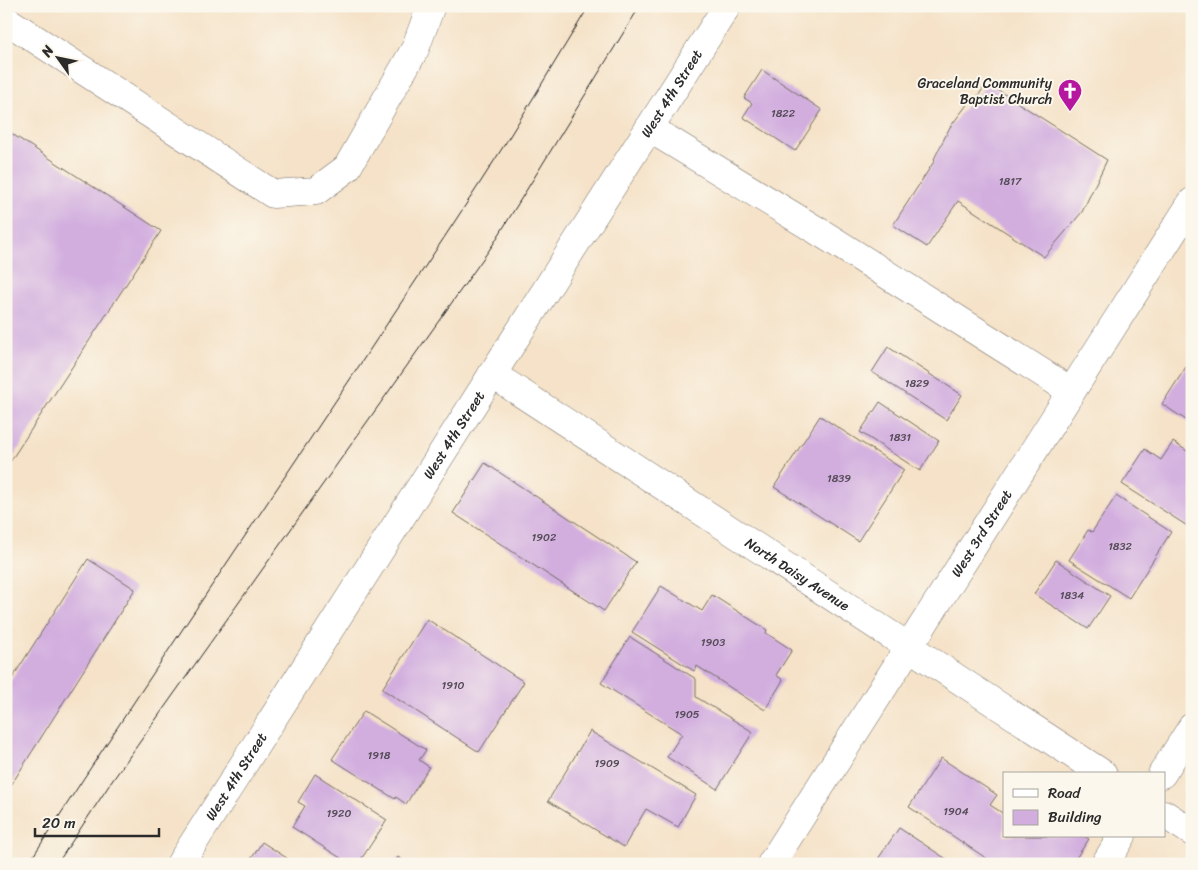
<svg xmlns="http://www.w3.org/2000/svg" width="1198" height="870" font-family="Sriracha,sans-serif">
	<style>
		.building { fill: #d2aedf }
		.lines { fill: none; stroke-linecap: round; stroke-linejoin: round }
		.minor-casing { stroke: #726b62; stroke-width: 29 }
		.minor { stroke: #fff; stroke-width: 28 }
		.tram { stroke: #2b2b2b; stroke-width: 1 }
		.labels { text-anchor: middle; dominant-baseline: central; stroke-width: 4; stroke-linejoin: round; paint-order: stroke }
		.number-label { font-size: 11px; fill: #554c58 }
		.poi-label { font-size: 14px; fill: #2b2b2b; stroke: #fbf7ec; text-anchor: end }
		.street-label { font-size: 14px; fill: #2b2b2b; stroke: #fbf7ec }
	</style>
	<rect width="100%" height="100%" fill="#fbf7ec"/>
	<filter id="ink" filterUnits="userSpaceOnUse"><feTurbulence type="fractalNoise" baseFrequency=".02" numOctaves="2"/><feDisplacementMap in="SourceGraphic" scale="10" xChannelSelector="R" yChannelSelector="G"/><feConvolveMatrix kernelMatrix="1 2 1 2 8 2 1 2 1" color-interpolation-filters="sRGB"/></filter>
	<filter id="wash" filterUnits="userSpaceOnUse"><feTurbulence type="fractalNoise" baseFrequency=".0096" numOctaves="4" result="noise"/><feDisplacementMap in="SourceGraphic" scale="20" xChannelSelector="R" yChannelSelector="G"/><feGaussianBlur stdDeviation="1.12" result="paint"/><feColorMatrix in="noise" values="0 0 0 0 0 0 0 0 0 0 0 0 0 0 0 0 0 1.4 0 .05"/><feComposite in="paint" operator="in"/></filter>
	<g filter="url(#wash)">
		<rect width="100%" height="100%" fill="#f5e2c8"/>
		<g id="blocks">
			<path class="building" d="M 762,70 L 822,110 L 795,151 L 743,117 L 752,103 L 744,98 Z
				M 987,83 L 1107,160 L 1082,212 L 1044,257 L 958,201 L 927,247 L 893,225 L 935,160 L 934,159 L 950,127 L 973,97 L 976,99 Z
				M 6,130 L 161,231 L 6,468 Z
				M 888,347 L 962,395 L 946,420 L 872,372 Z
				M 1186,367 L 1192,371 L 1192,424 L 1162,404 Z
				M 880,402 L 939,441 L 920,471 L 860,432 Z
				M 820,416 L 904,470 L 858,541 L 774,487 Z
				M 1173,442 L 1192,454 L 1192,529 L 1122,484 L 1145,449 L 1161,460 Z
				M 485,463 L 636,562 L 604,611 L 453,513 Z
				M 1116,496 L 1171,532 L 1129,598 L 1069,560 L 1088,530 L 1092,532 Z
				M 88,559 L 135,589 L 6,793 L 6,688 Z
				M 1056,560 L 1110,596 L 1088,629 L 1034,594 Z
				M 661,586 L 702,611 L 712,595 L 767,630 L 766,633 L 792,650 L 776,675 L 783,680 L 765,710 L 697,666 L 694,671 L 632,632 Z
				M 427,619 L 524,682 L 479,752 L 382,689 Z
				M 630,637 L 696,679 L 696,697 L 753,732 L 717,789 L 667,757 L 682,734 L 601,683 Z
				M 364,711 L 426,750 L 419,760 L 429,767 L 406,804 L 396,797 L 395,799 L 332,759 Z
				M 590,731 L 696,795 L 678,827 L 646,809 L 624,847 L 548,801 Z
				M 941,758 L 997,795 L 990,805 L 1004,814 L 1004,836 L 1084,836 L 1089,839 L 1072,864 L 995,864 L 909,807 Z
				M 315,774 L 387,820 L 358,864 L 350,864 L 292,827 L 305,806 L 298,802 Z
				M 899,828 L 954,864 L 879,864 L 876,862 Z
				M 262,842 L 296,864 L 248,864 Z
				M 398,857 L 408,864 L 394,864 Z"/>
		</g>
	</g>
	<g filter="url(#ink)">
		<use href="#blocks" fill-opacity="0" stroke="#726b62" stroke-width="1"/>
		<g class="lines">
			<defs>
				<g id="minor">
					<path d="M 6,20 L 273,194 L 316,191 L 347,168 L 415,49 L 431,6"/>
					<path d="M 649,128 L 826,236 L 1071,391"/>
					<path id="s1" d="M 492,374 L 1103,774"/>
					<path d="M 1162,774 L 1192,727"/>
					<path d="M 1164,814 L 1192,832"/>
					<path id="s2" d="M 180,864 L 727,6"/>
					<path id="s3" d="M 771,864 L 1192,202"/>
					<path d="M 1105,864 L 1122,836"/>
				</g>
			</defs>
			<use href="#minor" class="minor-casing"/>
			<use href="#minor" class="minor"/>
			<path class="tram" d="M 28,864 C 175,636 330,413 478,186 C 517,127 552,66 589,6
				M 57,864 L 110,784 L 492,246 L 640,6"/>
		</g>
	</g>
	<defs>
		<symbol id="church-pin" viewBox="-11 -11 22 30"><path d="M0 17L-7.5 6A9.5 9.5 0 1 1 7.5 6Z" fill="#b5179e" stroke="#fbf7ec"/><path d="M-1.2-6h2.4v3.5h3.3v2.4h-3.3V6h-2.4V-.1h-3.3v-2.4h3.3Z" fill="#fff"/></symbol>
	</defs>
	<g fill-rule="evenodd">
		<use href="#church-pin" x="1056" y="77" width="28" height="38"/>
	</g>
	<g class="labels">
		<g class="number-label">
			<text x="783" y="113">1822</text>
			<text x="1010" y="181">1817</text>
			<text x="917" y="383">1829</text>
			<text x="900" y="437">1831</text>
			<text x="839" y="478">1839</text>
			<text x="544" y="537">1902</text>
			<text x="1120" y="546">1832</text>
			<text x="1072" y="595">1834</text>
			<text x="713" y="642">1903</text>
			<text x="453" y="685">1910</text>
			<text x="687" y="714">1905</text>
			<text x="379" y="755">1918</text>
			<text x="607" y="763">1909</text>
			<text x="956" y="811">1904</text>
			<text x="339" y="813">1920</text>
		</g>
		<g class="poi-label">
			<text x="1052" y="83">Graceland Community<tspan x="1052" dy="16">Baptist Church</tspan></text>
		</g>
		<g class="street-label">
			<text stroke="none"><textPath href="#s2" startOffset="914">West 4th Street</textPath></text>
			<text stroke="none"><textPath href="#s2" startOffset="509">West 4th Street</textPath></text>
			<text stroke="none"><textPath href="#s3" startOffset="392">West 3rd Street</textPath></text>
			<text stroke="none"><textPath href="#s1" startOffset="365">North Daisy Avenue</textPath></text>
			<text stroke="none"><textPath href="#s2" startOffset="104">West 4th Street</textPath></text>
		</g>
	</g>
	<rect width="1198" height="870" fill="none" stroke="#fbf7ec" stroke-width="25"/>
	<rect x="1003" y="772" width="162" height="65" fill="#fbf7ec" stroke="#a8a59f"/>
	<rect x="1013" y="789" width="25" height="8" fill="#ffffff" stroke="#a8a59f"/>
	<text x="1048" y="798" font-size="15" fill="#2b2b2b">Road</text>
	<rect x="1013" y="810" width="25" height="15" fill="#d2aedf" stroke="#a8a59f"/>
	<text x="1048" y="822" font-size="15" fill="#2b2b2b">Building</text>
	<g transform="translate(58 58) rotate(303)" stroke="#fbf7ec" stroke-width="4" paint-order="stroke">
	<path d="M0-4L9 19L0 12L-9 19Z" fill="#2b2b2b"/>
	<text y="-8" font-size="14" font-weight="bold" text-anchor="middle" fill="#2b2b2b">N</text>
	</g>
	<path d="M35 828v8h124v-8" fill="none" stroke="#2b2b2b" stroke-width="2.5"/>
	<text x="42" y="828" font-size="15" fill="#2b2b2b" stroke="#fbf7ec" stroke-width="4" paint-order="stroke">20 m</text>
</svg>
